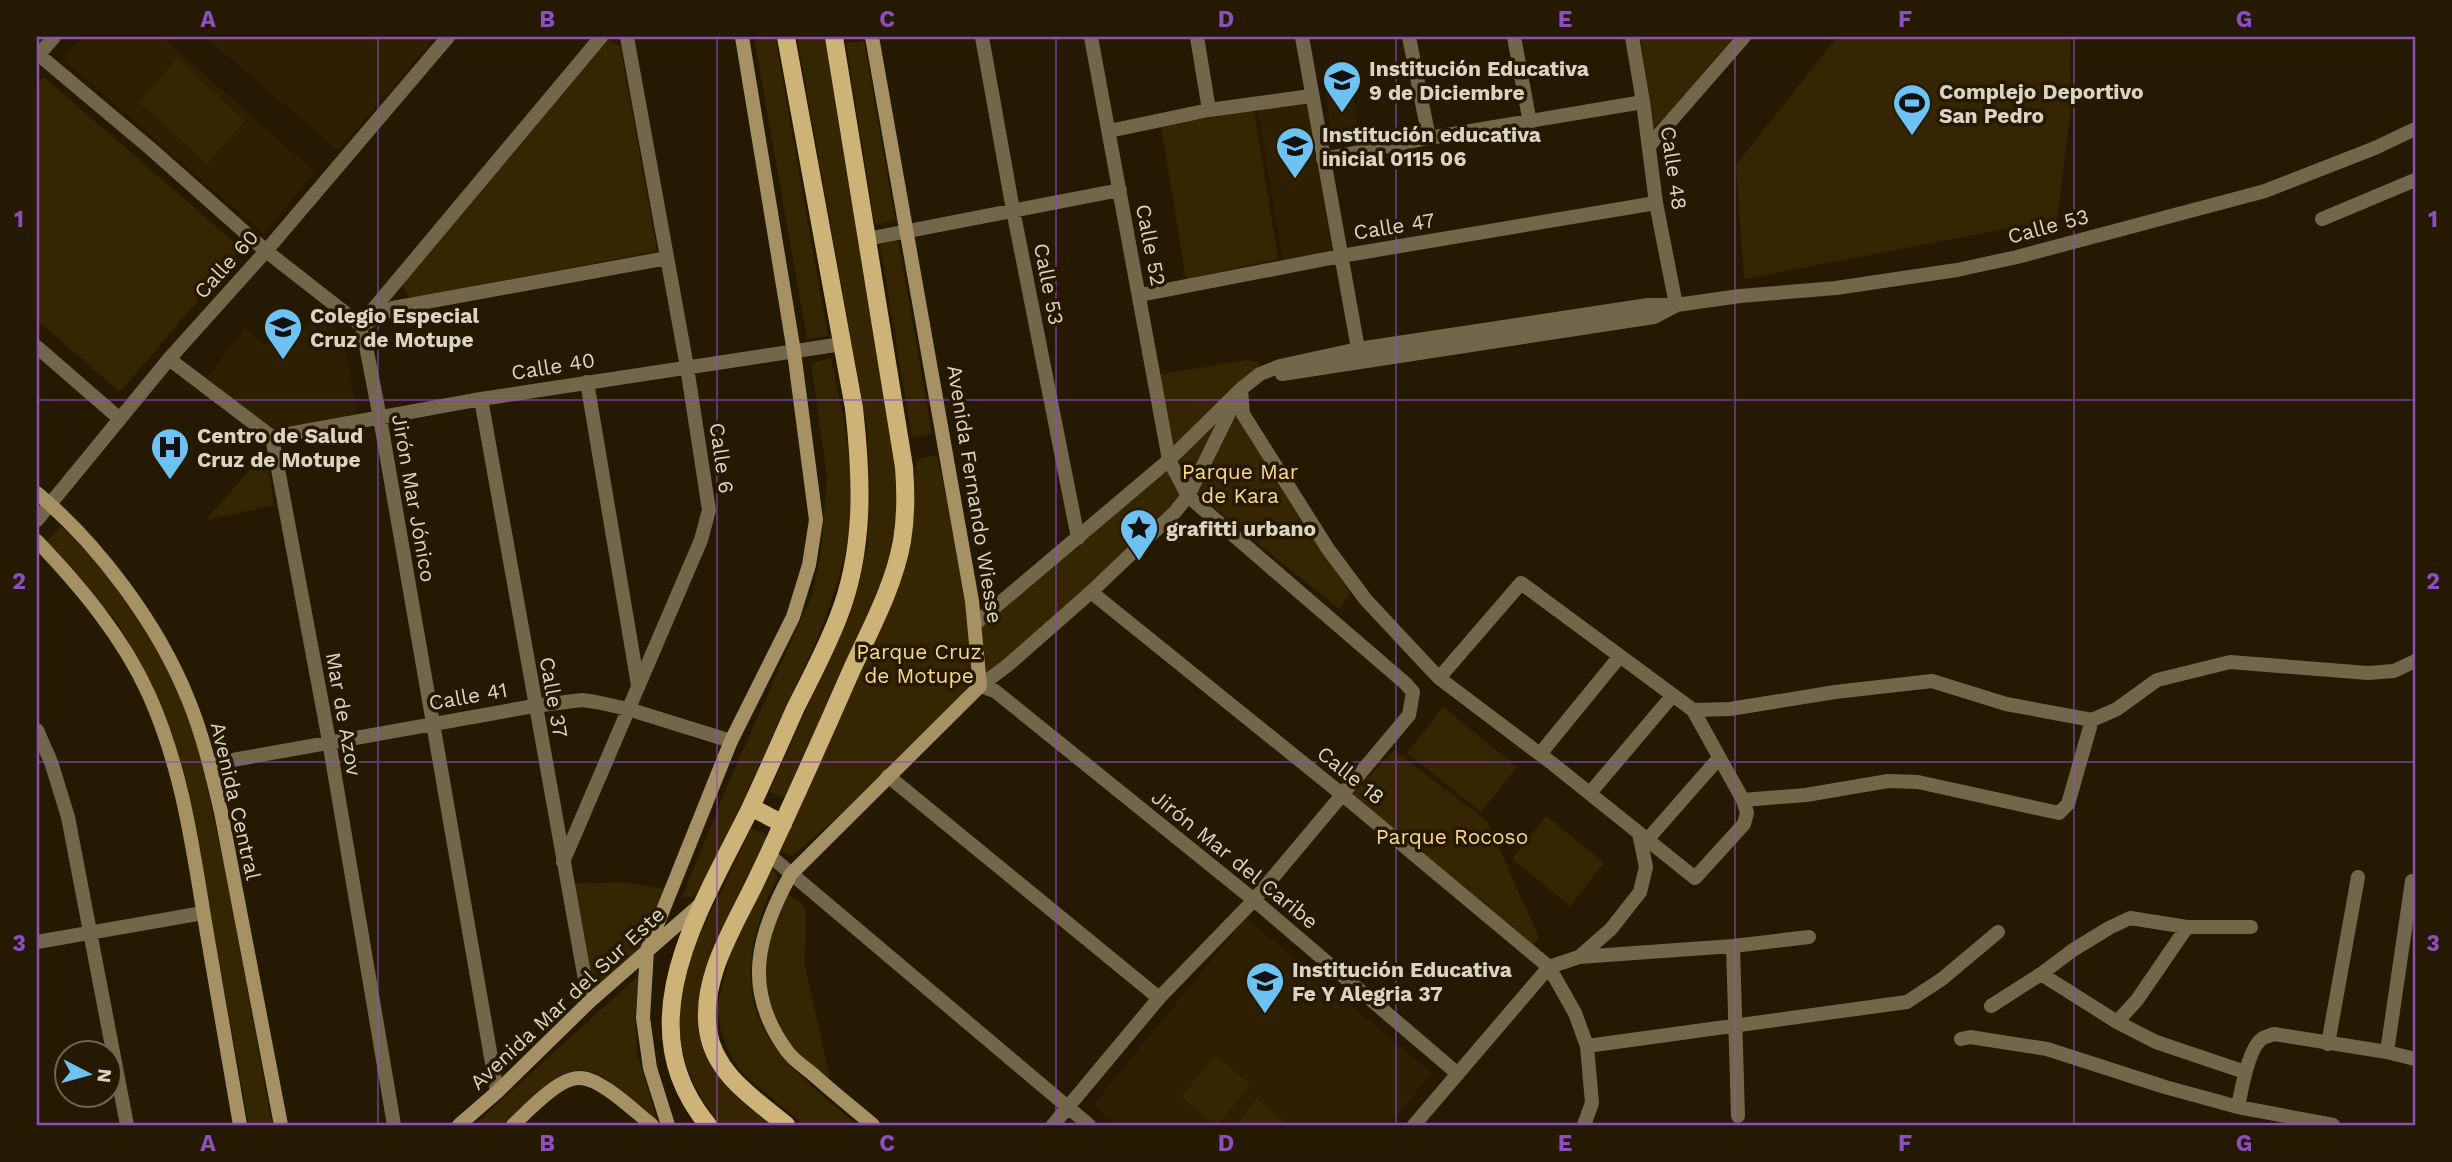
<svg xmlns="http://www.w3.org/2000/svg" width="2452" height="1162" font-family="'Work Sans',sans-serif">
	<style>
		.built { fill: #2d1f00 }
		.green { fill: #352500 }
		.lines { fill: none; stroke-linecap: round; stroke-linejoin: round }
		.minor { stroke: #73674b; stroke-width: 14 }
		.tertiary { stroke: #73674b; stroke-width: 14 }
		.secondary { stroke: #a69164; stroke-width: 14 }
		.primary { stroke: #ceb378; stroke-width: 18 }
		.grid { fill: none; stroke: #8e4ec0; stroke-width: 2; stroke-opacity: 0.55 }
		.labels { text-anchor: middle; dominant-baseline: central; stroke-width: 7; stroke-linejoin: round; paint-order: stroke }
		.poi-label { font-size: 21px; font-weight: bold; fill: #dbd4c5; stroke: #251a01; text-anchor: start }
		.street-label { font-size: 21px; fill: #dbd4c5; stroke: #251a01 }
		.park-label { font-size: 21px; fill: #fad78b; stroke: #251a01 }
		.neatline { fill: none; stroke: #8e4ec0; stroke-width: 2.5 }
		.grid-label { font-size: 23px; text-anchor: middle; font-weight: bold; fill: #8e4ec0 }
	</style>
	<rect width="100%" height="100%" fill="#251a01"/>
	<path class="built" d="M 82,37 L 162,37 L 315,172 L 264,234 L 63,59 Z
		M 205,37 L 435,37 L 338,150 Z
		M 1352,85 L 1359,139 L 1332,143 L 1325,88 Z
		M 1307,102 L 1332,250 L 1283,260 L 1258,110 Z
		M 316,314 L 342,335 L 358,415 L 273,434 L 207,378 L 244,328 L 264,345 L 296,340 Z
		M 1246,918 L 1432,1073 L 1389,1125 L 1116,1125 L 1093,1105 Z"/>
	<path class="green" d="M 601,37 L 620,46 L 657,251 L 410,299 L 397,278 Z
		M 754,37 L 775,37 L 828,336 L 807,339 Z
		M 797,37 L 825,37 L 899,472 L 897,536 L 878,602 L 784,798 L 769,792 L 837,641 L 867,548 L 870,501 L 868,434 Z
		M 1640,37 L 1734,37 L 1654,129 Z
		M 1837,37 L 2070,37 L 2071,110 L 2057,219 L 1744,279 L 1736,165 Z
		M 864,41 L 895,220 L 875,225 L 846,43 Z
		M 177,58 L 245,121 L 207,164 L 139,102 Z
		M 44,77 L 242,249 L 120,392 L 37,320 L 37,86 Z
		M 1254,110 L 1278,259 L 1186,279 L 1161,126 Z
		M 898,240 L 932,433 L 912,438 L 880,244 Z
		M 831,358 C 839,399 849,440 851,481 C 855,535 837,588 818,637 L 704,886 L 692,897 L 682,897 L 730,779 L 812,595 L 821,553 L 827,477 L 811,363 Z
		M 1246,360 L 1259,362 L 1260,369 L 1172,456 L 1157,375 Z
		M 1227,408 L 1187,484 L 1179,461 Z
		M 1236,412 L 1350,593 L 1339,609 L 1196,493 Z
		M 266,451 L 274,505 L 206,520 Z
		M 937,455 L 963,575 L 972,665 L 970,684 L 957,701 L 844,811 L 792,856 L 781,851 L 894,587 L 907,538 L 917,459 Z
		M 1168,471 L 1183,495 L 1128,550 L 983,680 L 979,628 L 1151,482 Z
		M 61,526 L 114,581 L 139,616 L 175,684 L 197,739 L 230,894 L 272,1125 L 249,1125 L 186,781 L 166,720 L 118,623 L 45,543 Z
		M 1443,707 L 1517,767 L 1481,812 L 1407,753 Z
		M 1394,750 L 1487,821 L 1539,938 L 1533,945 L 1351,796 Z
		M 1546,816 L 1604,863 L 1570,906 L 1512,859 Z
		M 751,828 L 769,836 L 701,995 C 701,1004 698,1014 699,1022 C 701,1070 740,1098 774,1125 L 721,1125 C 680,1075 671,1027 687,964 C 690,949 700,934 707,920 C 722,890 737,859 751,828 Z
		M 772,868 L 778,877 C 767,896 759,919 754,942 C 735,1031 797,1075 858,1125 L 804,1125 L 744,1075 L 729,1053 L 721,1031 L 717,1007 L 736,932 Z
		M 621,882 L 665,889 L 645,947 L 593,994 L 573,884 Z
		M 787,893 L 806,908 L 805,966 L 830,1078 C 820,1071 808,1064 799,1055 C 771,1026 761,983 768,944 C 771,927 781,909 787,893 Z
		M 639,975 L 635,1018 L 637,1053 L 658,1124 C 640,1109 623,1090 603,1077 C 566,1052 528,1102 503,1125 L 474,1125 Z
		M 1216,1055 L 1251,1085 L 1217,1125 L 1214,1125 L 1181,1097 Z
		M 1257,1098 L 1289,1125 L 1235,1125 Z"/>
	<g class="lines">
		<path class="minor" d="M 982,37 L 1013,210 L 1078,538
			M 1197,37 L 1209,110
			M 1302,37 L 1358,349
			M 1409,37 L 1429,138
			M 1514,37 L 1530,123
			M 39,55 L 151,149 L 266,251 L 362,326 L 380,418 L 497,1092
			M 37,57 L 54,37
			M 1109,131 L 1209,110 L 1311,96
			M 1649,146 L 1744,37
			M 1323,159 L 1429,138 L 1643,102
			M 2322,219 L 2415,180
			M 867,239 L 1120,190
			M 1140,295 L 1341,256 L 1656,203
			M 365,324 L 393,308 L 667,258
			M 360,325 L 601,37
			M 37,347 L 120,419
			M 169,359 L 272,437 L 329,741 L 394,1125
			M 587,382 L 638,685
			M 1241,389 L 1243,414 L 1328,549 L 1366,600 L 1439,678 L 1553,764 L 1639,833 L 1646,867 L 1640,892 L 1611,929 L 1579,957 L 1549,967 L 1414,1125
			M 481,399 L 589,1002
			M 272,437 L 481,399 L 842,344
			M 1091,592 L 1344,796 L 1549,967 L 1575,1013 L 1587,1046 L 1592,1103 L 1584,1125
			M 1439,678 L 1521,583 L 1693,710
			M 980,686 L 995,691 L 1254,900 L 1458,1074
			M 37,730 L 51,762 L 68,817 L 127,1125
			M 1540,754 L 1620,656
			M 210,764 L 534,706 L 582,700 L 596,702 L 628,709 L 731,741
			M 888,776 L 1159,998
			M 1590,793 L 1673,695
			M 1743,800 L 1806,795 L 1888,781 L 1918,782 L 2059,813 L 2068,804 L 2092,720
			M 1639,833 L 1695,878 L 1744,824 L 1747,813 L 1743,800 L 1693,710 L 1730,709 L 1835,692 L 1932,681 L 2006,704 L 2092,720 L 2117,709 L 2157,680 L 2230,662 L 2368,673 L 2394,671 L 2415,661
			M 1647,840 L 1719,758
			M 768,854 L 1089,1125
			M 563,862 L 701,540 L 709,510 L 687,367 L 627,37
			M 37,942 L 203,913
			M 1733,946 L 1738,1116
			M 1579,957 L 1733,946 L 1809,937
			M 2041,974 L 2117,1022 L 2156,1042 L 2245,1072
			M 1991,1006 L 2041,974 L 2073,950 L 2109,928 L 2130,918 L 2187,927 L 2251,927
			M 2117,1022 L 2137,1000 L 2187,927
			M 1961,1039 L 1970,1037 L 2047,1049 L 2165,1087 L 2238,1107 L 2333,1125
			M 2328,1044 L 2358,877
			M 1587,1046 L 1907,1002 L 1942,979 L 1998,932
			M 2387,1052 L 2412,881
			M 2238,1107 C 2241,1091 2249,1046 2263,1038 C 2267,1036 2271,1035 2274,1034 L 2387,1052 L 2415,1059
			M 1053,1125 L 1159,998 L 1254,900 L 1409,715 L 1413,692 L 1405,683 L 1188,496 L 1169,460 L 1091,37"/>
		<path class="tertiary" d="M 1632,37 L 1643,102 L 1656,203 L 1676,305
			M 1282,374 L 1654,317 L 1675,306
			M 37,520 L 169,359 L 266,251 L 448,37
			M 975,624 L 1169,460 L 1241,389 L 1260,374 L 1280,366 L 1358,349 L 1648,305 L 1676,305 L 1740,296 L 1836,288 L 1957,270 L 2017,257 L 2265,191 L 2375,148 L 2415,129
			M 980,686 L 1008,665 L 1091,592 L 1175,512 L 1188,496 L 1234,403"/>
		<path class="secondary" d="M 872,37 L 972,601 L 980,686 L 791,874 C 757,935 742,990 787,1051 C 794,1061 806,1068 815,1076 C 834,1093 854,1109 873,1125
			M 37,493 C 98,544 158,624 188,699 C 203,735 212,774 221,812 L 281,1125
			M 37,541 C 80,586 123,637 149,695 C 180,764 191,836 203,910 C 215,982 228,1054 240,1125
			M 459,1125 L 497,1092 L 589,1002 L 702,903
			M 513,1125 C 528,1111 558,1078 579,1078 C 600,1077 635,1112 652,1125
			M 668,1125 L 650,1068 L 643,1018 L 647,950 L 731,741 L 793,617 L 809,565 L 816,520 L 794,352 L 742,37"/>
		<path class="primary" d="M 751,807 L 783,824
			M 708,1125 C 624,1024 701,908 749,811 C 765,777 780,743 795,709 C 810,679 826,649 838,618 C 865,550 862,479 854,408 L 786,37
			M 786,1125 C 755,1099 714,1074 708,1030 C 700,978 735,925 756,881 C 789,811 821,740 852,669 C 871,628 894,586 902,541 C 906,517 906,492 904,467 L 834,37"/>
	</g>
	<path class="grid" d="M 378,37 L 378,1125M 717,37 L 717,1125M 1056,37 L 1056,1125M 1396,37 L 1396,1125M 1735,37 L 1735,1125M 2074,37 L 2074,1125M 37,400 L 2415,400M 37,762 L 2415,762"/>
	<defs>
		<symbol id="school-pin" viewBox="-11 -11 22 30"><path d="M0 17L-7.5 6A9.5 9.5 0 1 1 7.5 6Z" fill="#6dc2f3" stroke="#251a01"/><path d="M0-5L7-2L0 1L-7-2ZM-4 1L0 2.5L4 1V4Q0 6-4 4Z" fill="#111"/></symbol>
		<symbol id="stadium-pin" viewBox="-11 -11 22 30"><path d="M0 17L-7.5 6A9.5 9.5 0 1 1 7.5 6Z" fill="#6dc2f3" stroke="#251a01"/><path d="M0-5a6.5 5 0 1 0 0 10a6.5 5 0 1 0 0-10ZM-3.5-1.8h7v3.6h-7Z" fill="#111"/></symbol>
		<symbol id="hospital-pin" viewBox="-11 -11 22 30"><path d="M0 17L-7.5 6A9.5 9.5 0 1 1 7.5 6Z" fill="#6dc2f3" stroke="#251a01"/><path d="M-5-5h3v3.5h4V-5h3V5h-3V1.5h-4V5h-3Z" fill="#111"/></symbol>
		<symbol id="sight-pin" viewBox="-11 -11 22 30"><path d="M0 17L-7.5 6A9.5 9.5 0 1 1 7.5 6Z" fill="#6dc2f3" stroke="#251a01"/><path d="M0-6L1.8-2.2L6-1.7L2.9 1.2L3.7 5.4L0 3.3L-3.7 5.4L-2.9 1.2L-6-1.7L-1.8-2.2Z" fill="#111"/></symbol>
	</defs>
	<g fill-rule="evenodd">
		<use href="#school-pin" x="1320" y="58" width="44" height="60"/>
		<use href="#stadium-pin" x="1890" y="81" width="44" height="60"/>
		<use href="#school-pin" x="1273" y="124" width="44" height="60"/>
		<use href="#school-pin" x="261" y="305" width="44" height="60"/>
		<use href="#hospital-pin" x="148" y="425" width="44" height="60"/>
		<use href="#sight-pin" x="1117" y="506" width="44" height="60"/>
		<use href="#school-pin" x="1243" y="959" width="44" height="60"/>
	</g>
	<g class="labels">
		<g class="poi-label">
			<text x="1369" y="68">Institución Educativa<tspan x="1369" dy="24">9 de Diciembre</tspan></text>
			<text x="1939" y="91">Complejo Deportivo<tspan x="1939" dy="24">San Pedro</tspan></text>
			<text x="1322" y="134">Institución educativa<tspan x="1322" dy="24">inicial 0115 06</tspan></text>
			<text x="310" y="315">Colegio Especial<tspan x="310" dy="24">Cruz de Motupe</tspan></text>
			<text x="197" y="435">Centro de Salud<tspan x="197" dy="24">Cruz de Motupe</tspan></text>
			<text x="1166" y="528">grafitti urbano</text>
			<text x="1292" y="969">Institución Educativa<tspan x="1292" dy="24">Fe Y Alegria 37</tspan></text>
		</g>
		<g class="street-label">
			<text transform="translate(1674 168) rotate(82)">Calle 48</text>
			<text transform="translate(1394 226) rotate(-9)">Calle 47</text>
			<text transform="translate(2048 226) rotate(-15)">Calle 53</text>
			<text transform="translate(1151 245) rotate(79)">Calle 52</text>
			<text transform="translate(226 264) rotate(-48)">Calle 60</text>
			<text transform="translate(1049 284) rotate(79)">Calle 53</text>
			<text transform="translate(553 366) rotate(-9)">Calle 40</text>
			<text transform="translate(722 458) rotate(82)">Calle 6</text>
			<text transform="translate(975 494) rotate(81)">Avenida Fernando Wiesse</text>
			<text transform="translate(414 498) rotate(80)">Jirón Mar Jónico</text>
			<text transform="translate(468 696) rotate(-10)">Calle 41</text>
			<text transform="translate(554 697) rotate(80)">Calle 37</text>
			<text transform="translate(344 714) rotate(80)">Mar de Azov</text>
			<text transform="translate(1351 775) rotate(39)">Calle 18</text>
			<text transform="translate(236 801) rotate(77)">Avenida Central</text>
			<text transform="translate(1235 859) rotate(39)">Jirón Mar del Caribe</text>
			<text transform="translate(567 998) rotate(-43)">Avenida Mar del Sur Este</text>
		</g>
		<g class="park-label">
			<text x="1240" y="471">Parque Mar<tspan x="1240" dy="24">de Kara</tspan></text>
			<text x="919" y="651">Parque Cruz<tspan x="919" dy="24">de Motupe</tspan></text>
			<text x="1452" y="836">Parque Rocoso</text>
		</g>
	</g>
	<rect width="2452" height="1162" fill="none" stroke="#251a01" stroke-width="77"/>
	<g transform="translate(88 1074) rotate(96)"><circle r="33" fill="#251a01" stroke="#6e644f" stroke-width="2"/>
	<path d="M0-5L12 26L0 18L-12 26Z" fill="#6dc2f3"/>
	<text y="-10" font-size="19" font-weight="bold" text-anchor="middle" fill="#dbd4c5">N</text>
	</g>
	<rect x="38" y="38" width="2376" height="1086" class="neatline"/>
	<g class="grid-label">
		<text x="208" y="27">A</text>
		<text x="547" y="27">B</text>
		<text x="887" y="27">C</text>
		<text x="1226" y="27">D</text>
		<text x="1565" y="27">E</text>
		<text x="1905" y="27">F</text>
		<text x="2244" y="27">G</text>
		<text x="19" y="227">1</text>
		<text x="2433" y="227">1</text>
		<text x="19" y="589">2</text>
		<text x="2433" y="589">2</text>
		<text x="19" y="951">3</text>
		<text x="2433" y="951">3</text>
		<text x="208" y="1151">A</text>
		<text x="547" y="1151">B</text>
		<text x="887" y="1151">C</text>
		<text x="1226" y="1151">D</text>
		<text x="1565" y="1151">E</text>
		<text x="1905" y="1151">F</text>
		<text x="2244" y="1151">G</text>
	</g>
</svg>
